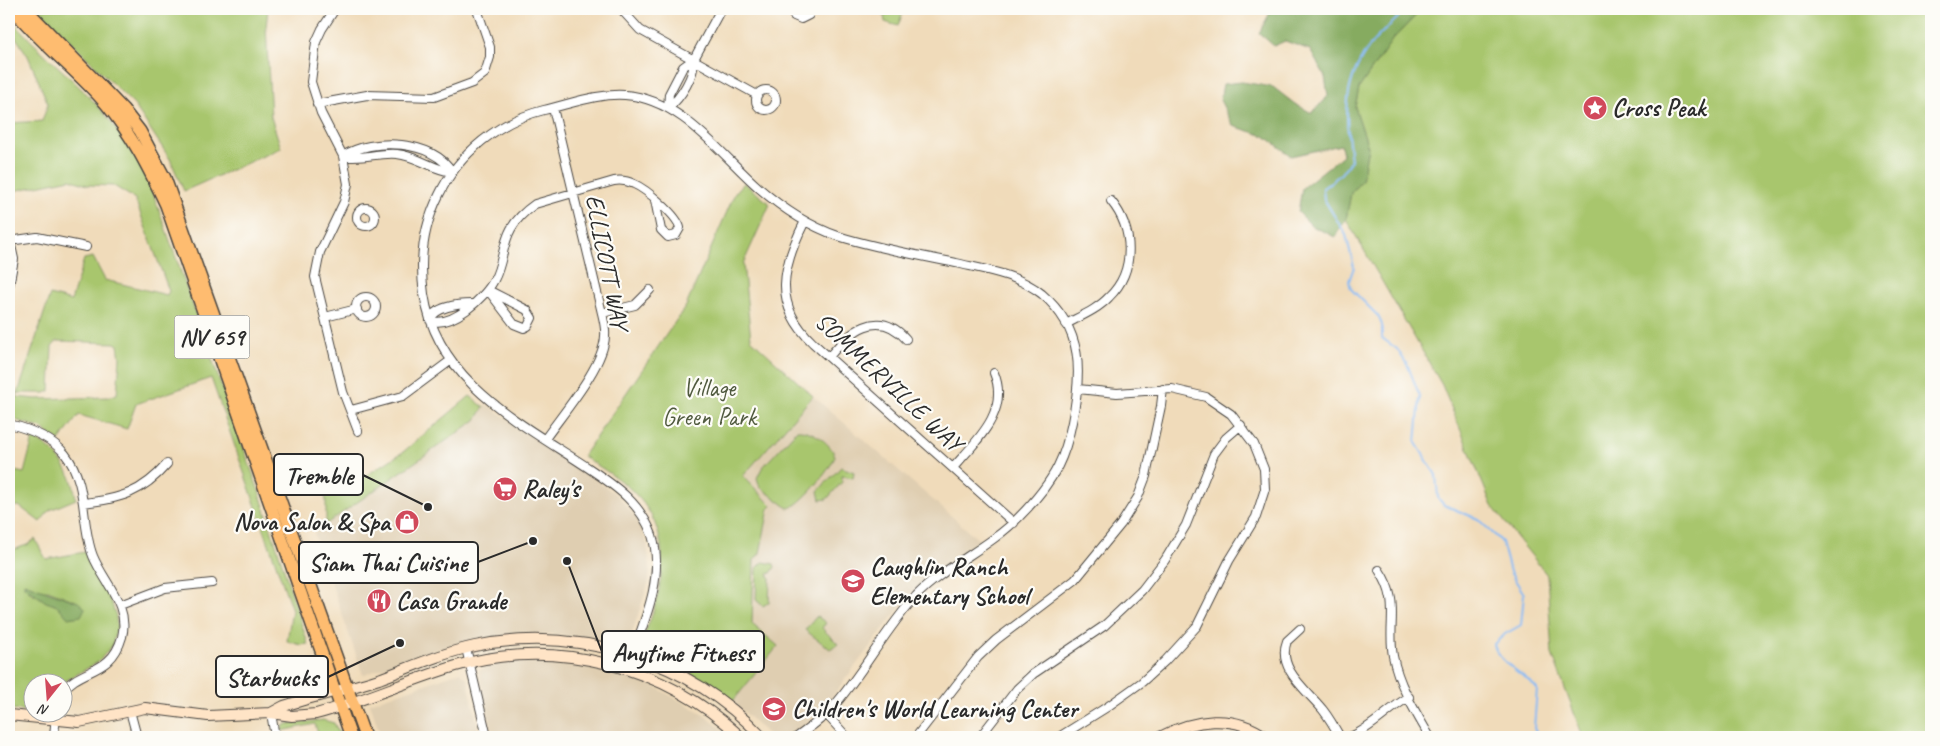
<svg xmlns="http://www.w3.org/2000/svg" width="1940" height="746" font-family="Caveat,sans-serif">
	<style>
		.built { fill: #dfceb1 }
		.green { fill: #a8c66d; stroke: #6a784c; fill-rule: evenodd }
		.forest { fill: #86ab60; stroke: #586b46 }
		.lines { fill: none; stroke-linecap: round; stroke-linejoin: round }
		.stream { stroke: #87bbf5; stroke-width: 2 }
		.street-casing { stroke: #494540; stroke-width: 10 }
		.secondary-casing { stroke: #494540; stroke-width: 12 }
		.primary-casing { stroke: #494540; stroke-width: 14 }
		.street { stroke: #fff; stroke-width: 8 }
		.secondary { stroke: #ffe4c6; stroke-width: 10 }
		.primary { stroke: #febc70; stroke-width: 11 }
		.labels { text-anchor: middle; dominant-baseline: central; stroke-width: 4.5; stroke-linejoin: round; paint-order: stroke }
		.shield { fill: #fdfcf7; stroke: #6a6a68; stroke-width: 1 }
		.shield-label { font-size: 24px; font-weight: bold; fill: #2b2b2b }
		.poi-label { font-size: 25px; font-weight: bold; fill: #2b2b2b; stroke: #fdfcf7; text-anchor: start }
		.street-label { font-size: 25px; fill: #2b2b2b; stroke: #fdfcf7 }
		.park-label { font-size: 25px; fill: #505a3f; stroke: #fdfcf7 }
		.leader { fill: none; stroke: #2b2b2b; stroke-width: 2 }
		.callout-dot { fill: #2b2b2b; stroke: #fdfcf7; stroke-width: 2 }
		.callout { fill: #fdfcf7; stroke: #2b2b2b; stroke-width: 2 }
		.callout-label { font-size: 26px; text-anchor: middle; font-weight: bold; fill: #2b2b2b }
	</style>
	<rect width="100%" height="100%" fill="#fdfcf7"/>
	<filter id="ink" filterUnits="userSpaceOnUse"><feTurbulence type="fractalNoise" baseFrequency=".02" numOctaves="2"/><feDisplacementMap in="SourceGraphic" scale="10" xChannelSelector="R" yChannelSelector="G"/><feConvolveMatrix kernelMatrix="1 2 1 2 8 2 1 2 1" color-interpolation-filters="sRGB"/></filter>
	<filter id="wash" filterUnits="userSpaceOnUse"><feTurbulence type="fractalNoise" baseFrequency=".0096" numOctaves="4" result="noise"/><feDisplacementMap in="SourceGraphic" scale="20" xChannelSelector="R" yChannelSelector="G"/><feGaussianBlur stdDeviation="1.12" result="paint"/><feColorMatrix in="noise" values="0 0 0 0 0 0 0 0 0 0 0 0 0 0 0 0 0 1.4 0 .05"/><feComposite in="paint" operator="in"/></filter>
	<g filter="url(#wash)">
		<rect width="100%" height="100%" fill="#f0dbba"/>
		<path class="built" d="M 813,396 L 979,540 L 929,577 L 909,595 L 822,710 L 787,737 L 770,737 L 733,701 L 778,646 L 752,624 L 754,560 L 772,506 L 743,476 Z
			M 486,404 L 617,495 L 638,520 L 647,543 L 650,567 L 649,581 L 630,639 L 624,646 L 551,634 L 475,639 L 434,650 L 363,675 L 314,533 L 476,420 Z
			M 544,661 L 597,667 L 646,682 L 700,712 L 732,737 L 493,737 L 479,671 L 492,664 Z
			M 460,672 L 467,678 L 480,736 L 381,737 L 370,703 Z"/>
		<path class="green" d="M 38,9 L 268,9 L 266,27 L 271,117 L 281,148 L 184,191 L 170,159 L 135,106 Z
			M 883,9 L 904,9 L 898,26 L 885,22 Z
			M 1422,9 L 1931,9 L 1931,737 L 1583,737 L 1552,654 L 1547,575 L 1492,506 L 1442,385 L 1346,219 L 1351,193 L 1362,180 L 1368,147 L 1355,107 L 1359,88 L 1392,40 Z
			M 9,17 C 35,48 67,73 95,103 C 117,127 134,154 149,182 L 260,494 L 308,644 L 301,645 L 287,641 L 292,610 L 211,378 L 136,404 L 127,429 L 79,415 L 59,441 L 41,428 L 9,418 L 9,390 L 18,393 L 50,295 L 71,301 L 84,259 L 93,257 L 105,280 L 167,295 L 169,291 L 135,199 L 114,186 L 87,185 L 70,179 L 9,192 L 9,123 L 42,121 L 48,104 L 28,56 L 9,27 ZM 57,341 L 115,343 L 118,345 L 120,358 L 117,394 L 109,397 L 36,399 L 17,397 L 18,393 L 45,393 L 50,391 L 52,347 Z
			M 744,183 L 770,204 L 743,264 L 751,339 L 813,396 L 743,476 L 772,506 L 769,509 L 760,553 L 754,560 L 752,624 L 778,646 L 733,701 L 683,669 L 645,651 C 640,642 647,628 651,618 C 667,571 670,523 628,487 C 614,475 598,466 583,456 L 686,306 L 735,193 Z
			M 470,396 L 484,407 L 476,420 L 326,524 L 326,501 L 323,481 L 346,488 L 403,452 Z
			M 797,430 C 811,429 830,442 835,456 C 832,468 799,508 788,508 L 760,487 L 757,478 L 762,468 Z
			M 33,438 C 57,450 73,472 76,499 L 50,510 L 40,522 L 19,506 L 9,507 L 9,470 L 24,473 Z
			M 841,467 L 854,472 L 853,478 L 842,476 L 842,482 L 827,499 L 820,500 L 818,491 Z
			M 35,539 L 46,559 L 85,552 L 88,562 L 112,604 L 116,616 L 117,627 L 112,646 L 98,662 L 62,683 L 32,684 L 32,711 L 9,709 L 9,551 L 27,545 ZM 48,590 L 78,602 L 62,609 L 28,591 Z
			M 763,562 L 774,564 L 775,567 L 771,573 L 768,574 L 770,578 L 769,602 L 763,606 L 756,600 L 757,568 Z
			M 817,616 L 826,623 L 822,628 L 838,644 L 830,649 L 805,630 Z
			M 323,720 L 334,723 L 341,737 L 319,737 L 315,724 L 282,731 L 283,726 L 287,724 Z"/>
		<path class="forest" d="M 1272,9 L 1422,9 L 1392,40 L 1359,88 L 1355,107 L 1368,147 L 1362,180 L 1351,193 L 1346,219 L 1335,237 L 1312,226 L 1298,212 L 1302,188 L 1343,155 L 1341,145 L 1291,156 L 1265,136 L 1233,126 L 1220,100 L 1223,84 L 1242,82 L 1273,87 L 1295,104 L 1312,113 L 1328,96 L 1325,77 L 1310,50 L 1285,41 L 1274,46 L 1259,33 Z
			M 24,583 L 78,602 L 85,608 L 81,616 L 68,618 L 58,606 L 46,602 L 24,586 Z"/>
		<g class="lines">
			<path class="stream" d="M 1405,9 C 1396,22 1383,30 1373,42 C 1342,80 1345,114 1351,160 L 1340,175 L 1323,188 L 1324,199 L 1346,235 L 1354,267 L 1349,281 L 1351,289 L 1379,317 L 1382,325 L 1382,338 L 1397,349 L 1408,366 L 1420,397 L 1416,443 L 1436,475 L 1438,498 L 1444,505 L 1478,519 L 1502,542 L 1510,572 L 1524,594 L 1521,625 L 1505,634 L 1494,644 C 1497,663 1526,674 1537,689 L 1534,728 L 1538,737"/>
		</g>
	</g>
	<g filter="url(#ink)">
		<g class="lines">
			<defs>
				<path id="street" d="M 335,9 L 322,29 L 316,42 L 311,82 L 321,113 L 343,156 L 348,184 L 344,202 L 320,252 L 315,277 L 343,392 L 358,431
					M 621,9 L 640,30 L 757,95
					M 792,9 L 794,16 L 801,19 L 809,15 L 811,9
					M756 100a10 10 0 1 1 20 0a10 10 0 1 1-20 0Z
					M 317,104 L 367,95 L 434,97 L 472,83 L 485,73 L 490,57 L 490,47 L 477,9
					M 668,108 L 669,94 L 683,67 L 694,59 L 721,9
					M 668,108 C 681,98 695,75 694,59
					M 343,156 C 372,137 434,140 452,172
					M 343,156 C 361,160 379,152 397,154 C 418,156 433,170 452,172
					M357 217a9 9 0 1 1 18 0a9 9 0 1 1-18 0Z
					M 805,221 C 782,267 772,304 813,343 L 1014,523
					M 9,241 L 37,237 L 86,247
					M 9,286 L 14,259 L 10,241
					M 488,290 L 527,310 L 532,318 L 528,326 L 524,328 L 514,324 Z
					M356 307a10 10 0 1 1 20 0a10 10 0 1 1-20 0Z
					M 471,304 C 458,304 434,307 430,320 C 450,329 485,298 494,280 C 503,264 502,245 511,229 C 517,218 525,211 535,204 L 614,181 C 621,180 628,181 634,184 C 646,189 678,216 680,228 L 676,235 L 668,237 L 661,230 L 655,200
					M 602,313 L 635,305 L 650,290
					M 325,317 L 357,309
					M 1066,324 C 1081,316 1098,309 1109,297 C 1136,271 1134,229 1111,201
					M 829,357 C 849,332 878,307 906,339
					M 351,410 L 403,396 L 450,361
					M 9,424 C 30,429 51,437 65,454 C 89,484 80,523 93,556 C 104,583 130,605 122,637 C 111,676 80,667 62,692
					M 545,439 C 563,413 604,366 605,336 C 606,327 603,318 601,309 L 553,108
					M 953,468 C 976,441 1010,412 994,373
					M 83,503 C 120,499 142,493 167,464
					M 1379,570 C 1401,603 1387,622 1393,656 C 1398,684 1416,713 1430,737
					M 120,605 L 165,588 L 212,583
					M 1300,629 L 1287,641 C 1276,669 1308,691 1323,710 C 1330,719 1335,728 1340,737
					M 466,648 L 487,737
					M 627,669 C 641,628 666,580 652,535 C 641,504 617,487 590,469 C 523,424 437,383 424,294 C 419,260 424,225 439,195 C 459,153 499,121 544,110 C 570,104 598,93 625,95 C 682,99 720,154 759,188 C 783,209 809,226 838,236 C 876,248 917,255 956,263 C 986,270 1017,274 1042,294 C 1084,330 1082,373 1072,422 C 1069,437 1065,452 1058,466 C 1049,484 1034,502 1019,517 C 989,548 946,565 916,596 C 885,630 863,673 833,707 C 823,719 809,728 797,737
					M 130,711 L 137,737
					M 271,713 L 275,737
					M 826,714 L 847,737
					M 54,737 L 56,714
					M 916,737 L 978,657 L 996,640 L 1075,580 L 1121,524 L 1138,497 L 1146,476 L 1161,406 L 1163,389
					M 980,737 L 1017,689 L 1033,674 L 1104,626 L 1142,590 L 1165,560 L 1186,525 L 1214,454 L 1226,438 L 1241,425
					M 1059,737 L 1107,707 L 1142,682 L 1165,661 L 1197,626 L 1229,561 L 1256,517 L 1265,489 L 1264,469 L 1254,444 L 1231,414 L 1206,397 L 1172,389 L 1117,393 L 1078,389
					M 1350,737 C 1372,728 1388,709 1409,697"/>
				<path id="secondary" d="M 271,713 L 284,706 C 315,696 348,689 379,679 C 411,667 442,653 475,646 C 579,625 690,660 762,737
					M 9,715 L 79,722 L 145,708 L 208,716 L 271,713 L 292,716 L 316,714 C 364,701 409,680 456,666 C 557,637 665,666 741,737
					M 1160,737 C 1194,719 1233,713 1266,737"/>
				<path id="primary" d="M 13,9 C 41,44 77,70 106,104 C 132,135 149,169 166,205 L 351,737
					M 26,9 L 123,109 L 140,131 L 165,178 L 365,737"/>
			</defs>
			<use href="#street" class="street-casing"/>
			<use href="#secondary" class="secondary-casing"/>
			<use href="#primary" class="primary-casing"/>
			<use href="#street" class="street"/>
			<use href="#secondary" class="secondary"/>
			<use href="#primary" class="primary"/>
		</g>
	</g>
	<defs>
		<symbol id="sight-disc" viewBox="-11 -11 22 22"><circle r="9.5" fill="#d1495b" stroke="#fdfcf7"/><path d="M0-6L1.8-2.2L6-1.7L2.9 1.2L3.7 5.4L0 3.3L-3.7 5.4L-2.9 1.2L-6-1.7L-1.8-2.2Z" fill="#fff"/></symbol>
		<symbol id="supermarket-disc" viewBox="-11 -11 22 22"><circle r="9.5" fill="#d1495b" stroke="#fdfcf7"/><path d="M-6-5.5h2.5l.6 2H6L4.5 2H-2.5L-4.4-4H-6ZM-1.5 3.2a1.3 1.3 0 1 0 .1 0ZM3 3.2a1.3 1.3 0 1 0 .1 0Z" fill="#fff"/></symbol>
		<symbol id="shop-disc" viewBox="-11 -11 22 22"><circle r="9.5" fill="#d1495b" stroke="#fdfcf7"/><path d="M-5-2.5h2.3a2.7 3.5 0 0 1 5.4 0H5L5.5 6h-11ZM-1.5-2.5h3a1.5 2.3 0 0 0-3 0Z" fill="#fff"/></symbol>
		<symbol id="school-disc" viewBox="-11 -11 22 22"><circle r="9.5" fill="#d1495b" stroke="#fdfcf7"/><path d="M0-5L7-2L0 1L-7-2ZM-4 1L0 2.5L4 1V4Q0 6-4 4Z" fill="#fff"/></symbol>
		<symbol id="restaurant-disc" viewBox="-11 -11 22 22"><circle r="9.5" fill="#d1495b" stroke="#fdfcf7"/><path d="M-5-6h1v4h1v-4h1v4h1v-4h1v5L-1.5 .5V6h-2V.5L-5-1ZM5-6V6H3V1.5H1.5Q1.5-4 5-6Z" fill="#fff"/></symbol>
	</defs>
	<g fill-rule="evenodd">
		<use href="#sight-disc" x="1581" y="94" width="28" height="28"/>
		<use href="#supermarket-disc" x="491" y="475" width="28" height="28"/>
		<use href="#shop-disc" x="393" y="508" width="28" height="28"/>
		<use href="#school-disc" x="839" y="567" width="28" height="28"/>
		<use href="#restaurant-disc" x="365" y="587" width="28" height="28"/>
		<use href="#school-disc" x="760" y="695" width="28" height="28"/>
	</g>
	<g class="labels">
		<rect class="shield" x="174.5" y="315.5" width="75" height="43" rx="4"/>
		<g class="shield-label">
			<text x="212" y="337">NV 659</text>
		</g>
		<g class="poi-label">
			<text x="1612" y="108">Cross Peak</text>
			<text x="522" y="489">Raley's</text>
			<text x="390" y="522" text-anchor="end">Nova Salon &amp; Spa</text>
			<text x="870" y="567">Caughlin Ranch<tspan x="870" dy="29">Elementary School</tspan></text>
			<text x="396" y="601">Casa Grande</text>
			<text x="792" y="709">Children's World Learning Center</text>
		</g>
		<g class="street-label">
			<text transform="translate(607 262) rotate(79)">ELLICOTT WAY</text>
			<text transform="translate(889 382) rotate(43)">SOMMERVILLE WAY</text>
		</g>
		<g class="park-label">
			<text x="709" y="388">Village<tspan x="709" dy="29">Green Park</tspan></text>
		</g>
	</g>
	<path class="leader" d="M428 507L363 475M533 541L478 562M567 561L602 652M400 643L328 677"/>
	<g class="callout-dot">
		<circle cx="428" cy="507" r="5"/>
		<circle cx="533" cy="541" r="5"/>
		<circle cx="567" cy="561" r="5"/>
		<circle cx="400" cy="643" r="5"/>
	</g>
	<g class="callout">
		<rect x="274" y="454" width="89" height="41" rx="5"/>
		<rect x="299" y="542" width="179" height="41" rx="5"/>
		<rect x="602" y="631" width="162" height="41" rx="5"/>
		<rect x="216" y="656" width="112" height="41" rx="5"/>
	</g>
	<g class="callout-label">
		<text x="319" y="484">Tremble</text>
		<text x="388" y="571">Siam Thai Cuisine</text>
		<text x="683" y="661">Anytime Fitness</text>
		<text x="272" y="686">Starbucks</text>
	</g>
	<rect width="1940" height="746" fill="none" stroke="#fdfcf7" stroke-width="30"/>
	<g transform="translate(48 698) rotate(197)"><circle r="24" fill="#fdfcf7" stroke="#a9a8a5"/>
	<path d="M0-4L9 19L0 12L-9 19Z" fill="#d1495b"/>
	<text y="-8" font-size="14" font-weight="bold" text-anchor="middle" fill="#2b2b2b">N</text>
	</g>
</svg>
